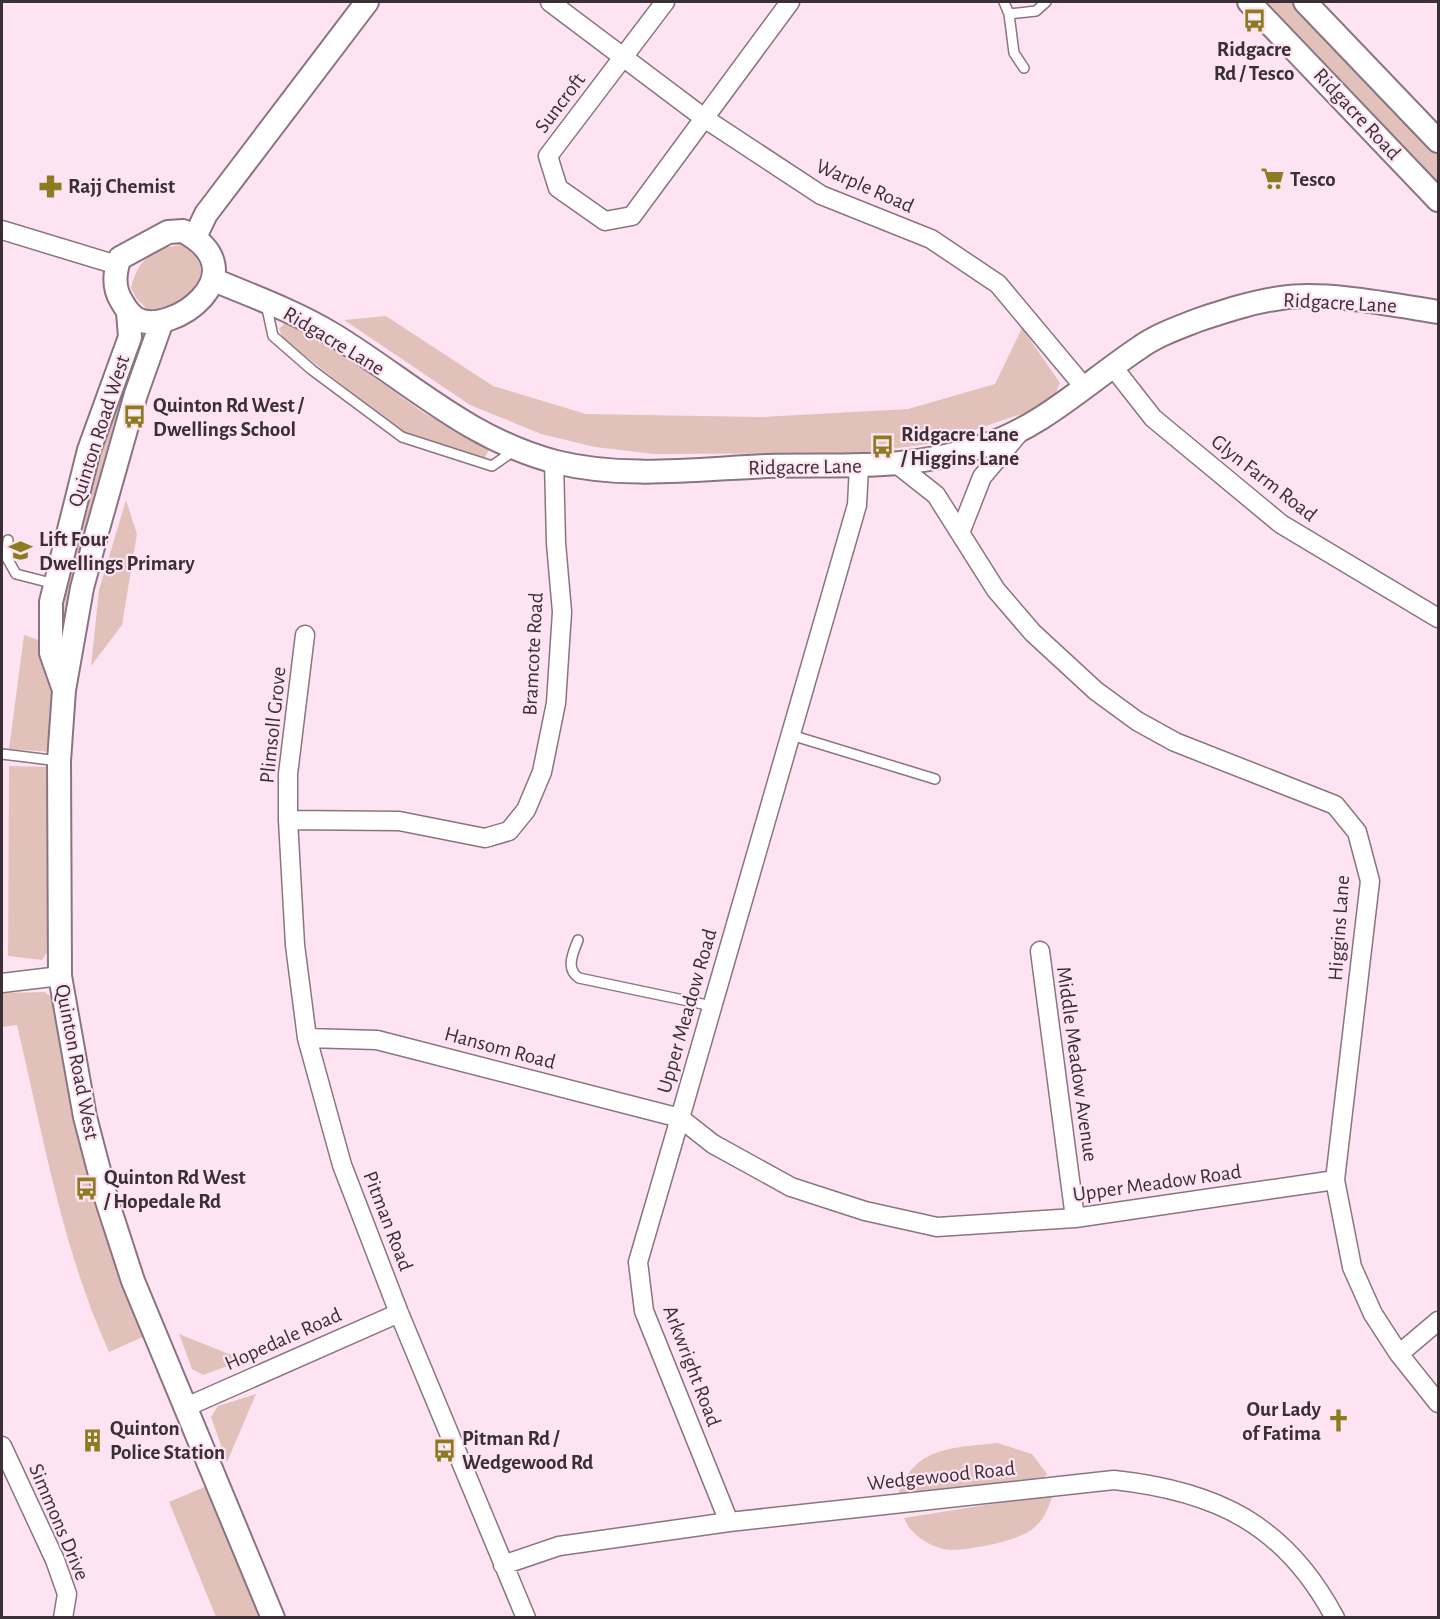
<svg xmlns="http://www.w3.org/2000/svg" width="1440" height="1619" font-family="'Alegreya Sans',sans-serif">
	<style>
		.green { fill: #e3c1bb }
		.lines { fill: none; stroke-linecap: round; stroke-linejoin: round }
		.service-casing { stroke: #8b7481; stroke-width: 12 }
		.minor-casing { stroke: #8b7481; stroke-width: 21 }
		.tertiary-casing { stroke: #8b7481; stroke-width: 26 }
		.service { stroke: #fff; stroke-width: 9 }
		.minor { stroke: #fff; stroke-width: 18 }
		.tertiary { stroke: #fff; stroke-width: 22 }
		.labels { text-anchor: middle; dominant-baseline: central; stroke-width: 4.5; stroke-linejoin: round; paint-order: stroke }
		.poi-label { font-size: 21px; font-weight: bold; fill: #392f35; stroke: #fee4f3; text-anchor: start }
		.street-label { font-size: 21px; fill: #392f35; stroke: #fee4f3 }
	</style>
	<rect width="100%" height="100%" fill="#fee4f3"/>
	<path class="green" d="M 1260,2 L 1293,2 L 1438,154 L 1438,187 Z
		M 182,245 C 219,269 193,291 170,310 L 147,309 L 136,298 L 131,288 C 137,260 154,247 182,245 Z
		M 386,316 L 493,386 L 586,414 L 760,417 L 908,409 L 995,384 L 1022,328 L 1060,383 L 1054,397 L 1027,412 L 936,443 L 859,453 L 654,454 L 595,447 L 541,434 L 470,405 L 344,320 Z
		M 286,322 L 340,353 L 424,413 L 490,448 L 484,459 L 406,434 L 283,339 L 279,329 Z
		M 141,348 L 69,627 L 63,625 L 65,598 L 113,409 L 137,352 Z
		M 126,500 L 137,534 L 122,625 L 91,666 L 99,590 Z
		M 24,635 L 41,641 L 55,696 L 53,752 L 9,749 Z
		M 9,766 L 53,767 L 50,948 L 42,960 L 8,956 Z
		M 45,992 L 55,1000 L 145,1336 L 109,1352 C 62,1249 43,1135 17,1025 L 2,1027 L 2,993 Z
		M 179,1334 L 244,1360 L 203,1375 L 192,1369 Z
		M 256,1394 L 227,1462 L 211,1417 L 218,1406 Z
		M 997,1443 L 1032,1454 L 1047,1474 L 1040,1482 L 898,1495 C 914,1446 953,1448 997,1443 Z
		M 207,1486 L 262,1617 L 216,1617 L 169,1502 Z
		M 1053,1494 C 1048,1510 1043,1523 1028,1532 C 1012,1542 970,1550 951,1550 C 933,1549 910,1535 904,1518 Z"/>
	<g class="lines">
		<defs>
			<path id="service" d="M 1004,2 L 1009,14 L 1036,11 L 1046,2
				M 1009,14 L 1014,53 L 1024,68
				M 266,304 L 273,336 L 312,370 L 402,437 L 492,466 L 515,450
				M 8,540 L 7,558 L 16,574 L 55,584
				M 791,735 L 935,779
				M 2,754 L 59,761
				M 578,940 C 573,953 565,969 579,978 L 712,1006"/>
			<path id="minor" d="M 550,2 L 704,118 L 821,195 L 931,239 L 998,284 L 1085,388
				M 665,2 L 548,156 L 558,188 L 605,221 L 632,216 L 790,2
				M 2,230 L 117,265
				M 1113,367 L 1153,418 L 1281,524 L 1438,618
				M 898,465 L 936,495 L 996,590 L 1033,633 L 1096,691 L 1137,721 L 1175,742 L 1335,805 L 1357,832 L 1370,881 L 1335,1180 L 1352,1267 L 1373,1314 L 1399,1354 L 1438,1403
				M 859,467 L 857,505 L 680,1118 L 713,1144 L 791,1187 L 865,1211 L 937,1227 L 1075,1218 L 1335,1180
				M 960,533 L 982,477 L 1020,432
				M 305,635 L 288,774 L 288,820 L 295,945 L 307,1038 L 342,1165 L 399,1313 L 526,1618
				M 288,820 L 399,821 L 485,838 L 509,831 L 526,810 L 542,772 L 556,703 L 562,612 L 556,543 L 554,461
				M 1040,951 L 1075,1218
				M 2,983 L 60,976
				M 307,1038 L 377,1040 L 680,1118 L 638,1262 L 644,1311 L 729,1522
				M 1399,1354 L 1438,1321
				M 186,1407 L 399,1313
				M 2,1446 L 55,1560 L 67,1594 L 63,1618
				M 503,1565 L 559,1546 L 729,1522 L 1114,1480 C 1216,1491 1285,1524 1335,1618"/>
			<path id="tertiary" d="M 1249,2 L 1438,200
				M 1305,2 L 1438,141
				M 183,231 C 261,273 171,337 137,319 C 130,315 126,309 122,302 C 113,288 114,273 120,258 L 168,232 Z
				M 195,237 L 206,214 L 367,2
				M 214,280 C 255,297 296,312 334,335 C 409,381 468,439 556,462 C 624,479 698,469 767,466 C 844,464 907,471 983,446 C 1042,427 1088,382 1139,348 C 1157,335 1178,328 1198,320 C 1225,311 1252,302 1281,298 C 1325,291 1394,305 1438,312
				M 162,321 L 136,394 L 97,532 L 82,588 L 64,690 L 59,761 L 60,976 L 85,1117 L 107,1201 L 133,1281 L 273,1618
				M 63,687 L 51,653 L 51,602 L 89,450 L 130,337 L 128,312"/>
		</defs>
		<use href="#service" class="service-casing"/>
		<use href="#minor" class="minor-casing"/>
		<use href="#tertiary" class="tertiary-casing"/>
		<use href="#service" class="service"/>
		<use href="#minor" class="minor"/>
		<use href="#tertiary" class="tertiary"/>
	</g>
	<defs>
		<symbol id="bus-bare" viewBox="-9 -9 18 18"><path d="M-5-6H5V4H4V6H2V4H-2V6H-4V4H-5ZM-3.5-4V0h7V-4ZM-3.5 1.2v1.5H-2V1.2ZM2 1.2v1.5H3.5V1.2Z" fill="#8d7b21" stroke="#fee4f3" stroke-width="2.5" paint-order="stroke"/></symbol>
		<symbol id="supermarket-bare" viewBox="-9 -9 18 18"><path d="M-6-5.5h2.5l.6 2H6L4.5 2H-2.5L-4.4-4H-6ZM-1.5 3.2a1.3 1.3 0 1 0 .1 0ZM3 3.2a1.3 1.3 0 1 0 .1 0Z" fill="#8d7b21" stroke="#fee4f3" stroke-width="2.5" paint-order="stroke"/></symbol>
		<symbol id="pharmacy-bare" viewBox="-9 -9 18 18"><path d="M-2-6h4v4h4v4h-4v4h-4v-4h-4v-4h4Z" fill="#8d7b21" stroke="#fee4f3" stroke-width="2.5" paint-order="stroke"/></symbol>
		<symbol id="school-bare" viewBox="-9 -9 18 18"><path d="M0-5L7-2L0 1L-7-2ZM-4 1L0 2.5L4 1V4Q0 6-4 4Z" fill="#8d7b21" stroke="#fee4f3" stroke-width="2.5" paint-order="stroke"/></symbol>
		<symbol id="church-bare" viewBox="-9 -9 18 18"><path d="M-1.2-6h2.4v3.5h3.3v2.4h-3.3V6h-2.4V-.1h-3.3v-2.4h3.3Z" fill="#8d7b21" stroke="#fee4f3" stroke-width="2.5" paint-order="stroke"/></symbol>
		<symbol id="building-bare" viewBox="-9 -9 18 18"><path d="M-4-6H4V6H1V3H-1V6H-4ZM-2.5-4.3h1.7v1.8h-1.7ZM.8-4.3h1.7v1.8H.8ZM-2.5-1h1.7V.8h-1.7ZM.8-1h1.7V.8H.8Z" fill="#8d7b21" stroke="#fee4f3" stroke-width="2.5" paint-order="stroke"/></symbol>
	</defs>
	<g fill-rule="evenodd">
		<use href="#bus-bare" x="1238" y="4" width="33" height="33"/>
		<use href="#supermarket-bare" x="1256" y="162" width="33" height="33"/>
		<use href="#pharmacy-bare" x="34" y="170" width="33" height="33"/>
		<use href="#bus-bare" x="118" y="400" width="33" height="33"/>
		<use href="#bus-bare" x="866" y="430" width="33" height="33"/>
		<use href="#school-bare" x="4" y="534" width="33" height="33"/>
		<use href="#bus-bare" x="70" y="1172" width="33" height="33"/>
		<use href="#church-bare" x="1322" y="1404" width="33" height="33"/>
		<use href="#building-bare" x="76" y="1424" width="33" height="33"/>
		<use href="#bus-bare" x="428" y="1434" width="33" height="33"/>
	</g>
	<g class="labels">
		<g class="poi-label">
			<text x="1254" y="49" text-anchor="middle">Ridgacre<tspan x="1254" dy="24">Rd / Tesco</tspan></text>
			<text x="1290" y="179">Tesco</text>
			<text x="68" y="186">Rajj Chemist</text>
			<text x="153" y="405">Quinton Rd West /<tspan x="153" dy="24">Dwellings School</tspan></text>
			<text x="901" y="434">Ridgacre Lane<tspan x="901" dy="24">/ Higgins Lane</tspan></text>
			<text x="39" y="539">Lift Four<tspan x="39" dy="24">Dwellings Primary</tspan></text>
			<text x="104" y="1177">Quinton Rd West<tspan x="104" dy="24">/ Hopedale Rd</tspan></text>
			<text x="1321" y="1409" text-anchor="end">Our Lady<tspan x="1321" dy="24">of Fatima</tspan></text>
			<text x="110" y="1428">Quinton<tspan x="110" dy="24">Police Station</tspan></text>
			<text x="462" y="1438">Pitman Rd /<tspan x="462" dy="24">Wedgewood Rd</tspan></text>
		</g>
		<g class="street-label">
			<text transform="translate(560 103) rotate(-53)">Suncroft</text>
			<text transform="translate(1357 114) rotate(47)">Ridgacre Road</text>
			<text transform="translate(865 186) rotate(24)">Warple Road</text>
			<text transform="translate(1340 303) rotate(3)">Ridgacre Lane</text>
			<text transform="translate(334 341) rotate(31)">Ridgacre Lane</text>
			<text transform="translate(99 431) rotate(-72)">Quinton Road West</text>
			<text transform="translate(805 467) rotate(-1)">Ridgacre Lane</text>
			<text transform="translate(1264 478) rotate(38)">Glyn Farm Road</text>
			<text transform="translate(533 654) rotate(-87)">Bramcote Road</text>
			<text transform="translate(273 725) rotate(-84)">Plimsoll Grove</text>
			<text transform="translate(1339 928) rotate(-86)">Higgins Lane</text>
			<text transform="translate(687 1011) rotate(-74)">Upper Meadow Road</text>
			<text transform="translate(500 1048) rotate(15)">Hansom Road</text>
			<text transform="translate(77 1062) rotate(79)">Quinton Road West</text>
			<text transform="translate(1077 1064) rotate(82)">Middle Meadow Avenue</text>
			<text transform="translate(1157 1183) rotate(-8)">Upper Meadow Road</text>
			<text transform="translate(388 1221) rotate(69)">Pitman Road</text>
			<text transform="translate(283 1339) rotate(-24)">Hopedale Road</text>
			<text transform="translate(692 1366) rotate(69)">Arkwright Road</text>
			<text transform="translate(941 1476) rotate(-6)">Wedgewood Road</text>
			<text transform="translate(59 1522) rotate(67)">Simmons Drive</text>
		</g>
	</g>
	<rect width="1440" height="1619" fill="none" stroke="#392f35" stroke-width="6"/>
</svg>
